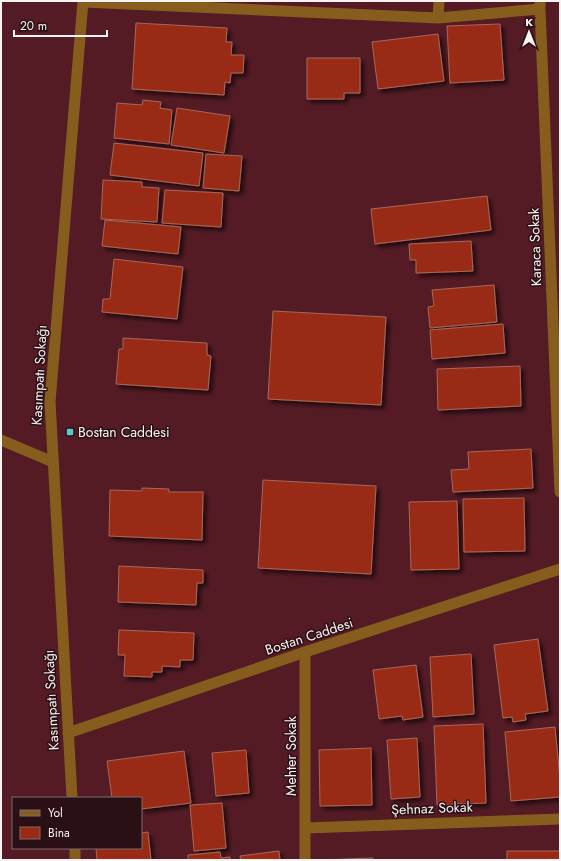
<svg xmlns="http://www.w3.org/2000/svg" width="561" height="861" font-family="Jost,sans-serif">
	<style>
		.building { fill: #992b14; stroke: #a7685a; filter: url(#shadow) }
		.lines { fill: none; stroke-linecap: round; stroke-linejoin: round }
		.service { stroke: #875d1e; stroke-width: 11 }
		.minor { stroke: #875d1e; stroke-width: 11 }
		.tertiary { stroke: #875d1e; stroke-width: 11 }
		.poi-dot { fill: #53cdcb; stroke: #2a1014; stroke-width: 1.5 }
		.labels { text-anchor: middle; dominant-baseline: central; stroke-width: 3; stroke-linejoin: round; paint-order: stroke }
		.street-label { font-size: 14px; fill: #faf2f3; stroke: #2a1014 }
		.poi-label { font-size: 14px; fill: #faf2f3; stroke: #2a1014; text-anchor: start }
	</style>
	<defs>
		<filter id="shadow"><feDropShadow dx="3.5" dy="3.5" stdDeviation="2" flood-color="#0009"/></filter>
	</defs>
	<rect width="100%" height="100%" fill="#541b25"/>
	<path class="building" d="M 136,23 L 227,28 L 226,42 L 232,42 L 231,55 L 244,55 L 243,73 L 231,73 L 230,83 L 225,82 L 224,95 L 132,89 Z
		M 500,24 L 504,80 L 450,83 L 447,26 Z
		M 438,34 L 444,81 L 378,89 L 372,42 Z
		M 307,58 L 360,58 L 360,93 L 344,93 L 344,99 L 307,99 Z
		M 143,100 L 161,102 L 160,108 L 172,110 L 169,144 L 114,138 L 117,103 L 142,105 Z
		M 177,108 L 230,116 L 224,153 L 171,145 Z
		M 114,143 L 203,153 L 199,186 L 110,175 Z
		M 206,154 L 242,156 L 239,191 L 203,188 Z
		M 103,180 L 142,182 L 142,187 L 159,188 L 157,222 L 101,219 Z
		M 165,190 L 223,193 L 221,227 L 162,223 Z
		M 487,196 L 491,230 L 375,244 L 371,209 Z
		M 105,220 L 181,227 L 178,254 L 102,246 Z
		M 471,241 L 473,271 L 416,273 L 416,260 L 410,260 L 409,244 Z
		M 114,259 L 183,267 L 177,319 L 102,312 L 103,299 L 110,299 Z
		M 494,285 L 497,322 L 430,328 L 428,307 L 434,306 L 432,290 Z
		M 273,311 L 386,317 L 381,405 L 268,399 Z
		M 503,324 L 505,353 L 432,359 L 430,330 Z
		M 123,338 L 207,343 L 207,355 L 211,356 L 208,390 L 116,384 L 119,349 L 123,349 Z
		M 520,366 L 521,406 L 438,410 L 437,369 Z
		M 531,449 L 533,488 L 453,492 L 451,470 L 469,469 L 468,452 Z
		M 263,480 L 376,486 L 371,574 L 258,568 Z
		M 142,488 L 169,489 L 169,492 L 203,492 L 202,540 L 109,536 L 110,490 L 142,491 Z
		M 524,498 L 525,551 L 464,552 L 463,499 Z
		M 457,501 L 459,569 L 411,570 L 409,502 Z
		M 119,566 L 203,570 L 203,583 L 197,583 L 196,605 L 118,602 Z
		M 119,630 L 194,633 L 193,660 L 180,660 L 180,667 L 162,666 L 162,672 L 152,672 L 152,677 L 124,676 L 125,655 L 118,655 Z
		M 538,639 L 548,711 L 525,714 L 526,720 L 513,722 L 512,717 L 503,718 L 494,645 Z
		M 471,654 L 474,714 L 433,717 L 430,657 Z
		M 416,665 L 423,717 L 403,720 L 402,716 L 379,719 L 373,670 Z
		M 483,724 L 486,803 L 437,805 L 434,726 Z
		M 555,727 L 560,779 L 560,797 L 511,801 L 505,732 Z
		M 417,738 L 420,797 L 391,799 L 387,740 Z
		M 371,748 L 372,805 L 320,806 L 319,750 Z
		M 246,750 L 249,793 L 216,796 L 212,753 Z
		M 184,751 L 191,803 L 141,809 L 141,798 L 112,798 L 107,761 Z
		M 222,803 L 226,848 L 194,851 L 190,805 Z
		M 148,832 L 151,860 L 97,860 L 96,848 L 141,848 L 141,833 Z
		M 279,851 L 280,860 L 241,860 L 240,856 Z
		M 507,851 L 560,851 L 560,860 L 507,860 Z
		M 220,852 L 221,858 L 230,857 L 230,860 L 188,860 L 188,855 Z
		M 373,858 L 373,860 L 319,860 Z"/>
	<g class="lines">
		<path class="service" d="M 1,440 L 53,462"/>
		<path class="minor" d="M 540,1 L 540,9 L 560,492
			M 83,2 L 438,18 L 540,9
			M 438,18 L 439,1
			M 306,828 L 560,819
			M 305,860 L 305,652"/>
		<path class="tertiary" d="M 68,733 L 305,652 L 560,569
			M 72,798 L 50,402 L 83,1
			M 75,848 L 75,860"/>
	</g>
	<rect class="poi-dot" x="66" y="428" width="8" height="8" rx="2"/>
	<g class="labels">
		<g class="street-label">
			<text transform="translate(535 247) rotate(-92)">Karaca Sokak</text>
			<text transform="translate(39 375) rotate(-87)">Kasımpatı Sokağı</text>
			<text transform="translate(309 636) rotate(-18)">Bostan Caddesi</text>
			<text transform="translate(51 700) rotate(-93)">Kasımpatı Sokağı</text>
			<text transform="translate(291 756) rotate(-90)">Mehter Sokak</text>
			<text transform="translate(432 808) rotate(-2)">Şehnaz Sokak</text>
		</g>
		<g class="poi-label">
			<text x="78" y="432">Bostan Caddesi</text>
		</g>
	</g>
	<rect width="561" height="861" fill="none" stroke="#faf2f3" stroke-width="4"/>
	<rect x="12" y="797" width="130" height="52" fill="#2a1014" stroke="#7d6a6d"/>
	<rect x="20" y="810" width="20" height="6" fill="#875d1e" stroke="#7d6a6d"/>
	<text x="48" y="817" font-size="12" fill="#faf2f3">Yol</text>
	<rect x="20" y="827" width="20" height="12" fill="#992b14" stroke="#7d6a6d"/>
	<text x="48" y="837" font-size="12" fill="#faf2f3">Bina</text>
	<g transform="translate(529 32)" stroke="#2a1014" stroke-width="3" paint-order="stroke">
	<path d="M0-3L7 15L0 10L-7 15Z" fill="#faf2f3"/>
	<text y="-6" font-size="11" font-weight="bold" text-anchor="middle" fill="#faf2f3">K</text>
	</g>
	<path d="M14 30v6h93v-6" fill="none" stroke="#faf2f3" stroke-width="2"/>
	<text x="20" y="30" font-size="12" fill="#faf2f3" stroke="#2a1014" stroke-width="3" paint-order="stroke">20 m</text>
</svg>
